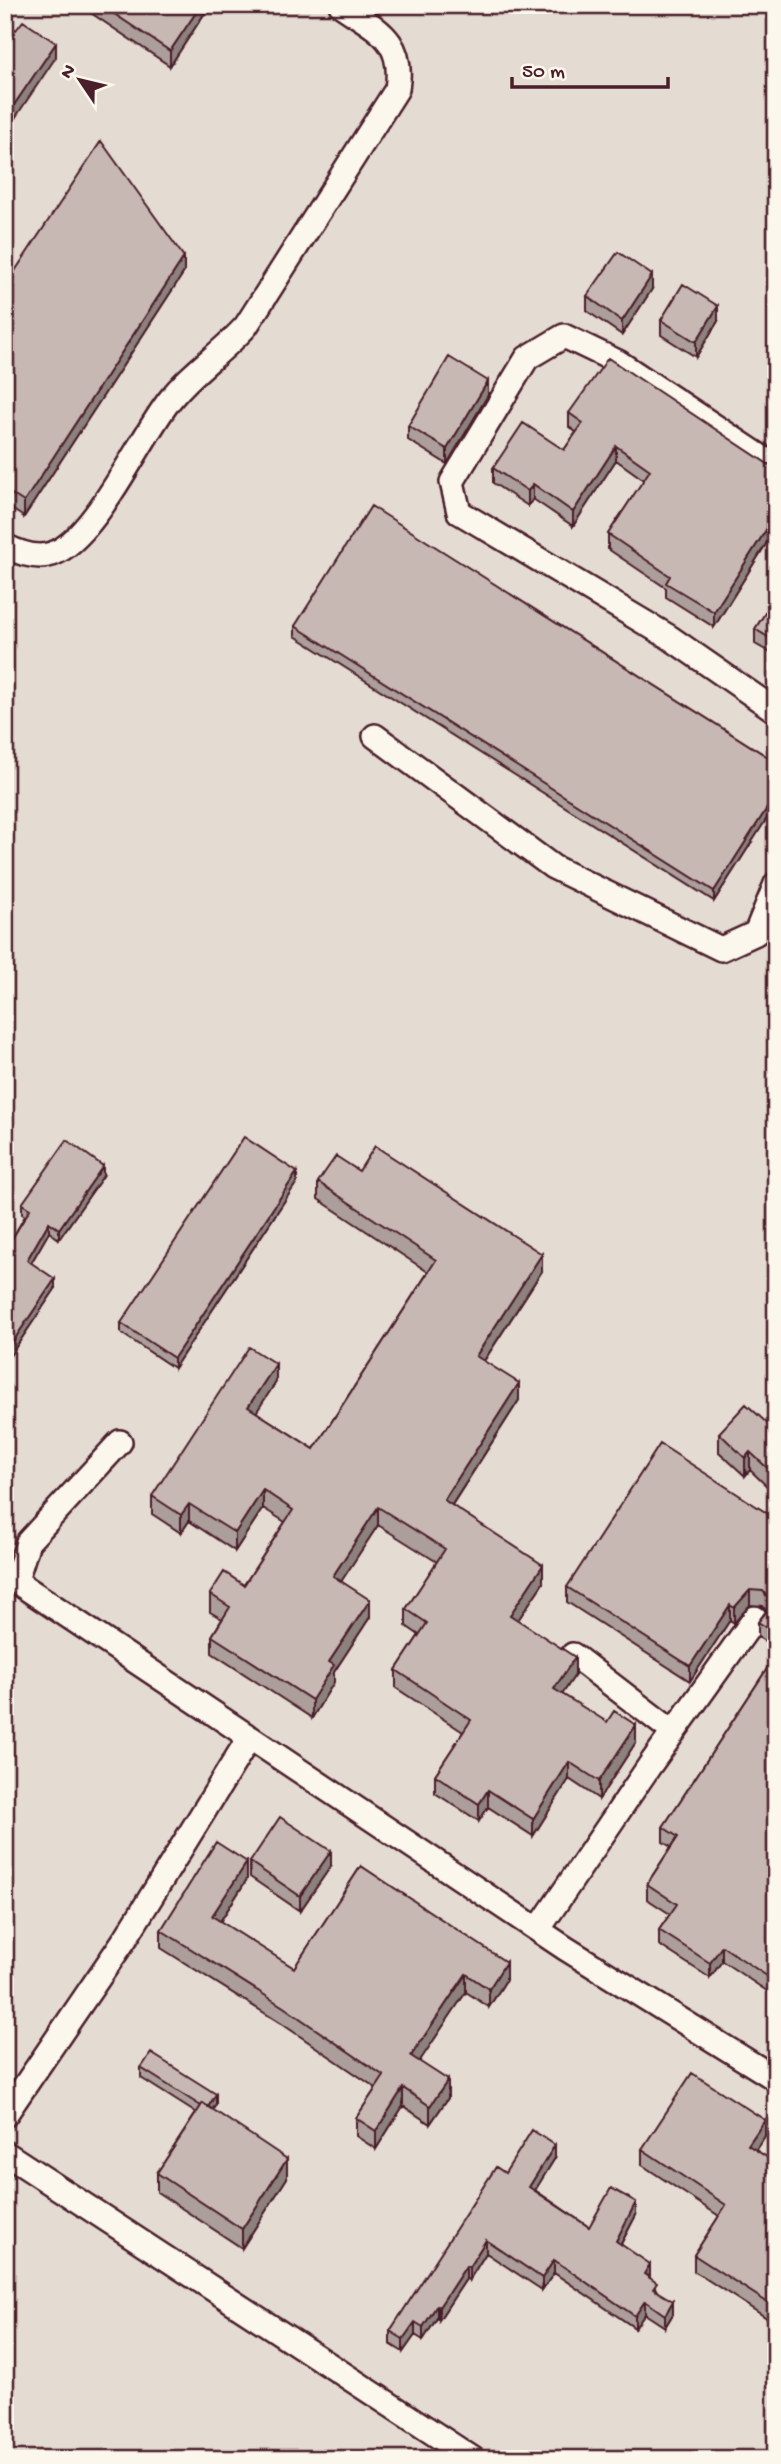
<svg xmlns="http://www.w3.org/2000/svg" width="781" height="2464" font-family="'Gochi Hand',sans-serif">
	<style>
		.built { fill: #e4dbd2 }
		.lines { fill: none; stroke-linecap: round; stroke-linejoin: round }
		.minor-casing { stroke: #4a1f2b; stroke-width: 28 }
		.minor { stroke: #fbf7ec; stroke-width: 23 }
		.wall { fill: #ac9e9a; stroke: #4a1f2b; stroke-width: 2 }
		.shaded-wall { fill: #8c817d; stroke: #4a1f2b; stroke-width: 2 }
		.building { fill: #c8b8b3; stroke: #4a1f2b; stroke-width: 2 }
	</style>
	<rect width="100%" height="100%" fill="#f0eae0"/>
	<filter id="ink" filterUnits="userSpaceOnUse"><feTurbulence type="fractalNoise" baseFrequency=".0143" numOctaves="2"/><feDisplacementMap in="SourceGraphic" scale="14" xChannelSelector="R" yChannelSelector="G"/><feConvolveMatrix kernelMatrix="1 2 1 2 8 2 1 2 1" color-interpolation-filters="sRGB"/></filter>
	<g filter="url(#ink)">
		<path class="built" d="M 5,5 L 776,5 L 776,2459 L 5,2459 Z"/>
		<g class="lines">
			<defs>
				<path id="minor" d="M 776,467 L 618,362 L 564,336 L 527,358 L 452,482 L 459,512 L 669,637 L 776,711
					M 5,546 C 19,553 37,559 52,554 C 94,540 140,438 169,401 C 191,372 222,353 246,326 L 397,89 C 405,39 377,30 341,5
					M 375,736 L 553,867 L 721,949 L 756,933 L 776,884
					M 5,1574 L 565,1948 L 776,2079
					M 16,1580 L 28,1542 L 120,1442
					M 573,1655 L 673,1732
					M 538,1930 L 650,1765 L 755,1618
					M 5,2115 L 127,1936 L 249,1738
					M 5,2153 L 473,2459"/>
			</defs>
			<use href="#minor" class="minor-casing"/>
			<use href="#minor" class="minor"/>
		</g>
		<path class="wall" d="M 79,5 L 210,5 L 170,66 Z
			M 184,272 L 24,517 L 5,505 L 5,286 Z
			M 652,289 L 622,335 L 587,311 L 587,296 Z
			M 661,320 L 718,321 L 696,357 L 661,335 Z
			M 488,395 L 447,464 L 408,440 L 408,426 Z
			M 569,413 L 776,466 L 776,528 L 714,627 L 666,597 L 666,588 L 608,549 L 608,534 L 644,480 L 616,460 L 573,526 L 533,499 L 528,506 L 493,483 L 493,468 L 564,450 L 576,432 L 569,427 Z
			M 776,596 L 776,656 L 755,644 L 755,629 Z
			M 295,626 L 776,762 L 776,804 L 714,901 L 295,636 Z
			M 359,1171 L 542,1271 L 484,1361 L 519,1400 L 452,1505 L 543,1583 L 518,1620 L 575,1675 L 562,1694 L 636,1742 L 599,1799 L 569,1779 L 533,1836 L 488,1807 L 479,1821 L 435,1793 L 435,1775 L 463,1732 L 396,1688 L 396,1670 L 419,1635 L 406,1626 L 406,1609 L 437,1562 L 378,1525 L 341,1581 L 370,1617 L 334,1672 L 334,1682 L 312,1718 L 212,1653 L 212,1636 L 222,1619 L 210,1612 L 210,1594 L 244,1585 L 285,1522 L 263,1508 L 235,1551 L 189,1521 L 181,1533 L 152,1514 L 152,1496 L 276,1382 L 256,1412 L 314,1449 L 428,1272 L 318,1199 L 318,1182 Z
			M 103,1176 L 59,1239 L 49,1232 L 31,1263 L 55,1289 L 5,1363 L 5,1246 L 7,1247 L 25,1216 L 22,1214 L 22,1204 Z
			M 297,1182 L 174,1368 L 121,1333 L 121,1323 Z
			M 776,1419 L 776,1495 L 750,1470 L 745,1476 L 719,1452 L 719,1433 L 769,1425 Z
			M 776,1519 L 776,1648 L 758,1637 L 758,1622 L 766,1611 L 763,1606 L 750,1605 L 734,1623 L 730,1620 L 690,1681 L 567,1602 L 567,1587 Z
			M 776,1655 L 776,1997 L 722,1961 L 710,1978 L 659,1945 L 659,1930 L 670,1914 L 647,1899 L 647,1884 L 671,1847 L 663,1842 L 663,1827 Z
			M 250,1862 L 331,1866 L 300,1911 L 250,1877 Z
			M 361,1866 L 506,1980 L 489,2007 L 466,1992 L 419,2061 L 448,2098 L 430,2124 L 403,2106 L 376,2149 L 356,2136 L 356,2118 L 376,2088 L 282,2024 L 161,1948 L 161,1930 L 247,1879 L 220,1922 L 294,1968 Z
			M 141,2068 L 216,2104 L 213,2110 L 287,2178 L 242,2248 L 157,2192 L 157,2173 L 196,2113 L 141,2078 Z
			M 765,2136 L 755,2150 L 776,2163 L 776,2324 L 694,2271 L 694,2255 L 719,2216 L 642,2165 L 642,2149 Z
			M 555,2158 L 535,2190 L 589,2227 L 636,2215 L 621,2244 L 649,2277 L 657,2291 L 673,2314 L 665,2327 L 645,2314 L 635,2328 L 554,2273 L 542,2290 L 486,2253 L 469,2280 L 466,2279 L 439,2320 L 437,2318 L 423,2340 L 415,2335 L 403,2352 L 390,2344 L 390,2331 L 505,2173 Z"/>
		<path class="shaded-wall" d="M 201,5 L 210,5 L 170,66 L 170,51 Z
			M 56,43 L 56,57 L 5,133 L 5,118 Z
			M 184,257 L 184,272 L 24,517 L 24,502 Z
			M 652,275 L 652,289 L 622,335 L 622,321 Z
			M 718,306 L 718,321 L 696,357 L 696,342 Z
			M 488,381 L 488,395 L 447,464 L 447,449 Z
			M 616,446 L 616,460 L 573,526 L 573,512 Z
			M 533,484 L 533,499 L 528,506 L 528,491 Z
			M 776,514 L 776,528 L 714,627 L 714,612 Z
			M 776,794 L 776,804 L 714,901 L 714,891 Z
			M 103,1166 L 103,1176 L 59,1239 L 59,1229 Z
			M 297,1172 L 297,1182 L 174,1368 L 174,1358 Z
			M 49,1222 L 49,1232 L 27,1270 L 27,1260 Z
			M 542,1254 L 542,1271 L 476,1373 L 476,1356 Z
			M 55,1279 L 55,1289 L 5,1363 L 5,1353 Z
			M 276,1364 L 276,1382 L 248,1425 L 248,1407 Z
			M 519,1383 L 519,1400 L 444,1517 L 444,1500 Z
			M 750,1452 L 750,1470 L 745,1476 L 745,1458 Z
			M 263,1490 L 263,1508 L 235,1551 L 235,1533 Z
			M 189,1504 L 189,1521 L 181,1533 L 181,1515 Z
			M 378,1507 L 378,1525 L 333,1594 L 333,1576 Z
			M 543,1565 L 543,1583 L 510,1632 L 510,1615 Z
			M 750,1590 L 750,1605 L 734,1623 L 734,1608 Z
			M 370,1600 L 370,1617 L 334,1672 L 334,1682 L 312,1718 L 312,1700 L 329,1662 Z
			M 730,1605 L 730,1620 L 690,1681 L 690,1666 Z
			M 575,1657 L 575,1675 L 554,1707 L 554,1689 Z
			M 636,1725 L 636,1742 L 599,1799 L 599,1781 Z
			M 569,1762 L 569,1779 L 533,1836 L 533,1819 Z
			M 488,1790 L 488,1807 L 479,1821 L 479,1804 Z
			M 331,1851 L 331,1866 L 300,1911 L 300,1896 Z
			M 247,1862 L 247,1879 L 212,1934 L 212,1916 Z
			M 722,1946 L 722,1961 L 710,1978 L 710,1963 Z
			M 506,1962 L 506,1980 L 489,2007 L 489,1989 Z
			M 466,1974 L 466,1992 L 411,2074 L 411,2056 Z
			M 448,2080 L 448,2098 L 430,2124 L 430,2106 Z
			M 403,2088 L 403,2106 L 376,2149 L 376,2131 Z
			M 216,2094 L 216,2104 L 206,2120 L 206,2110 Z
			M 765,2120 L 765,2136 L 748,2161 L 748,2145 Z
			M 555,2145 L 555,2158 L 529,2200 L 529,2187 Z
			M 287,2159 L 287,2178 L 242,2248 L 242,2229 Z
			M 636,2202 L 636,2215 L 616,2253 L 616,2241 Z
			M 486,2240 L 486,2253 L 469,2280 L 469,2267 Z
			M 554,2260 L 554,2273 L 542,2290 L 542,2278 Z
			M 650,2264 L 650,2277 L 644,2274 Z
			M 466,2266 L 466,2279 L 439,2320 L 439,2307 Z
			M 645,2301 L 645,2314 L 635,2328 L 635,2316 Z
			M 673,2301 L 673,2314 L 665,2327 L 665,2315 Z
			M 437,2305 L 437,2318 L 423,2340 L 423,2327 Z
			M 415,2322 L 415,2335 L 403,2352 L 403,2339 Z"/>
		<path class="building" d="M 101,5 L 201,5 L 170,51 Z
			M 23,21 L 56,43 L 5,118 L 5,23 L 16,30 Z
			M 101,141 L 184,257 L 24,502 L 5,490 L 5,286 Z
			M 618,252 L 652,275 L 622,321 L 587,296 Z
			M 683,284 L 718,306 L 696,342 L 661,320 Z
			M 449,357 L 488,381 L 447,449 L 408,426 Z
			M 608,358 L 768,464 L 776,466 L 776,514 L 714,612 L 666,583 L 670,576 L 608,534 L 650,470 L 616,446 L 573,512 L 533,484 L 528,491 L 493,468 L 523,423 L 564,450 L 583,423 L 569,413 Z
			M 371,506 L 776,762 L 776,794 L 714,891 L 295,626 Z
			M 776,596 L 776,642 L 755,629 Z
			M 244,1137 L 297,1172 L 174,1358 L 121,1323 Z
			M 67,1140 L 103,1166 L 59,1229 L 49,1222 L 27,1260 L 55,1279 L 5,1353 L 5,1246 L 7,1247 L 30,1209 L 22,1204 Z
			M 375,1146 L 542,1254 L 476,1356 L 519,1383 L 444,1500 L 543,1565 L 510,1615 L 575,1657 L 554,1689 L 607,1722 L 614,1711 L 636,1725 L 599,1781 L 569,1762 L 533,1819 L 488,1790 L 479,1804 L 435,1775 L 471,1720 L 396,1670 L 427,1623 L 406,1609 L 445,1549 L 378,1507 L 333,1576 L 370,1600 L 329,1662 L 334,1665 L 312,1700 L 212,1636 L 230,1607 L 210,1594 L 224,1572 L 244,1585 L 293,1510 L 263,1490 L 235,1533 L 189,1504 L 181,1515 L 152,1496 L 249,1347 L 276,1364 L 248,1407 L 314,1449 L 436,1260 L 318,1182 L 336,1156 L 359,1171 Z
			M 746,1404 L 769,1425 L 776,1419 L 776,1476 L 750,1452 L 745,1458 L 719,1433 Z
			M 660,1444 L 776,1519 L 776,1633 L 758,1622 L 767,1611 L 768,1598 L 763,1591 L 750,1590 L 734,1608 L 730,1605 L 690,1666 L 567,1587 Z
			M 776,1655 L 776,1982 L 722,1946 L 710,1963 L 659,1930 L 677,1904 L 647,1884 L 678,1837 L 663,1827 Z
			M 280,1817 L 331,1851 L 300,1896 L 250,1862 Z
			M 216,1842 L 247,1862 L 212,1916 L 294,1968 L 361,1866 L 506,1962 L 489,1989 L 466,1974 L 411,2056 L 448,2080 L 430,2106 L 403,2088 L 376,2131 L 356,2118 L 384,2076 L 282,2006 L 161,1930 Z
			M 151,2053 L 216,2094 L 208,2107 L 203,2103 L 201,2106 L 141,2068 Z
			M 692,2073 L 765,2120 L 748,2145 L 776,2163 L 776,2308 L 694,2255 L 726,2205 L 642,2149 Z
			M 203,2103 L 287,2159 L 242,2229 L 157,2173 Z
			M 532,2130 L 555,2145 L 529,2187 L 589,2227 L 611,2188 L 636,2202 L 616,2241 L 650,2264 L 644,2274 L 657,2283 L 653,2289 L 673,2301 L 665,2315 L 645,2301 L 635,2316 L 554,2260 L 542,2278 L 486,2240 L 469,2267 L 466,2266 L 439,2307 L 437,2305 L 423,2327 L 415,2322 L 403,2339 L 390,2331 L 496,2167 L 505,2173 Z"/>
	</g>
	<rect width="781" height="2464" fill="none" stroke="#fbf7ec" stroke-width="28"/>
	<rect x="14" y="14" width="753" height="2436" fill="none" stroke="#4a1f2b" stroke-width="2.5" filter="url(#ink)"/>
	<g transform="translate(80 80) rotate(305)" stroke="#fbf7ec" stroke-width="5" paint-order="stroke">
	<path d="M0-5L12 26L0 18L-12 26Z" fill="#4a1f2b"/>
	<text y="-10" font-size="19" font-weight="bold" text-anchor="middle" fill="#4a1f2b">N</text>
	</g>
	<path d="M512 77v10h156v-10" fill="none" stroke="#4a1f2b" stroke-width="3.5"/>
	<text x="522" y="77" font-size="21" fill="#4a1f2b" stroke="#fbf7ec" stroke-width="5" paint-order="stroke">50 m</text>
</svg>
